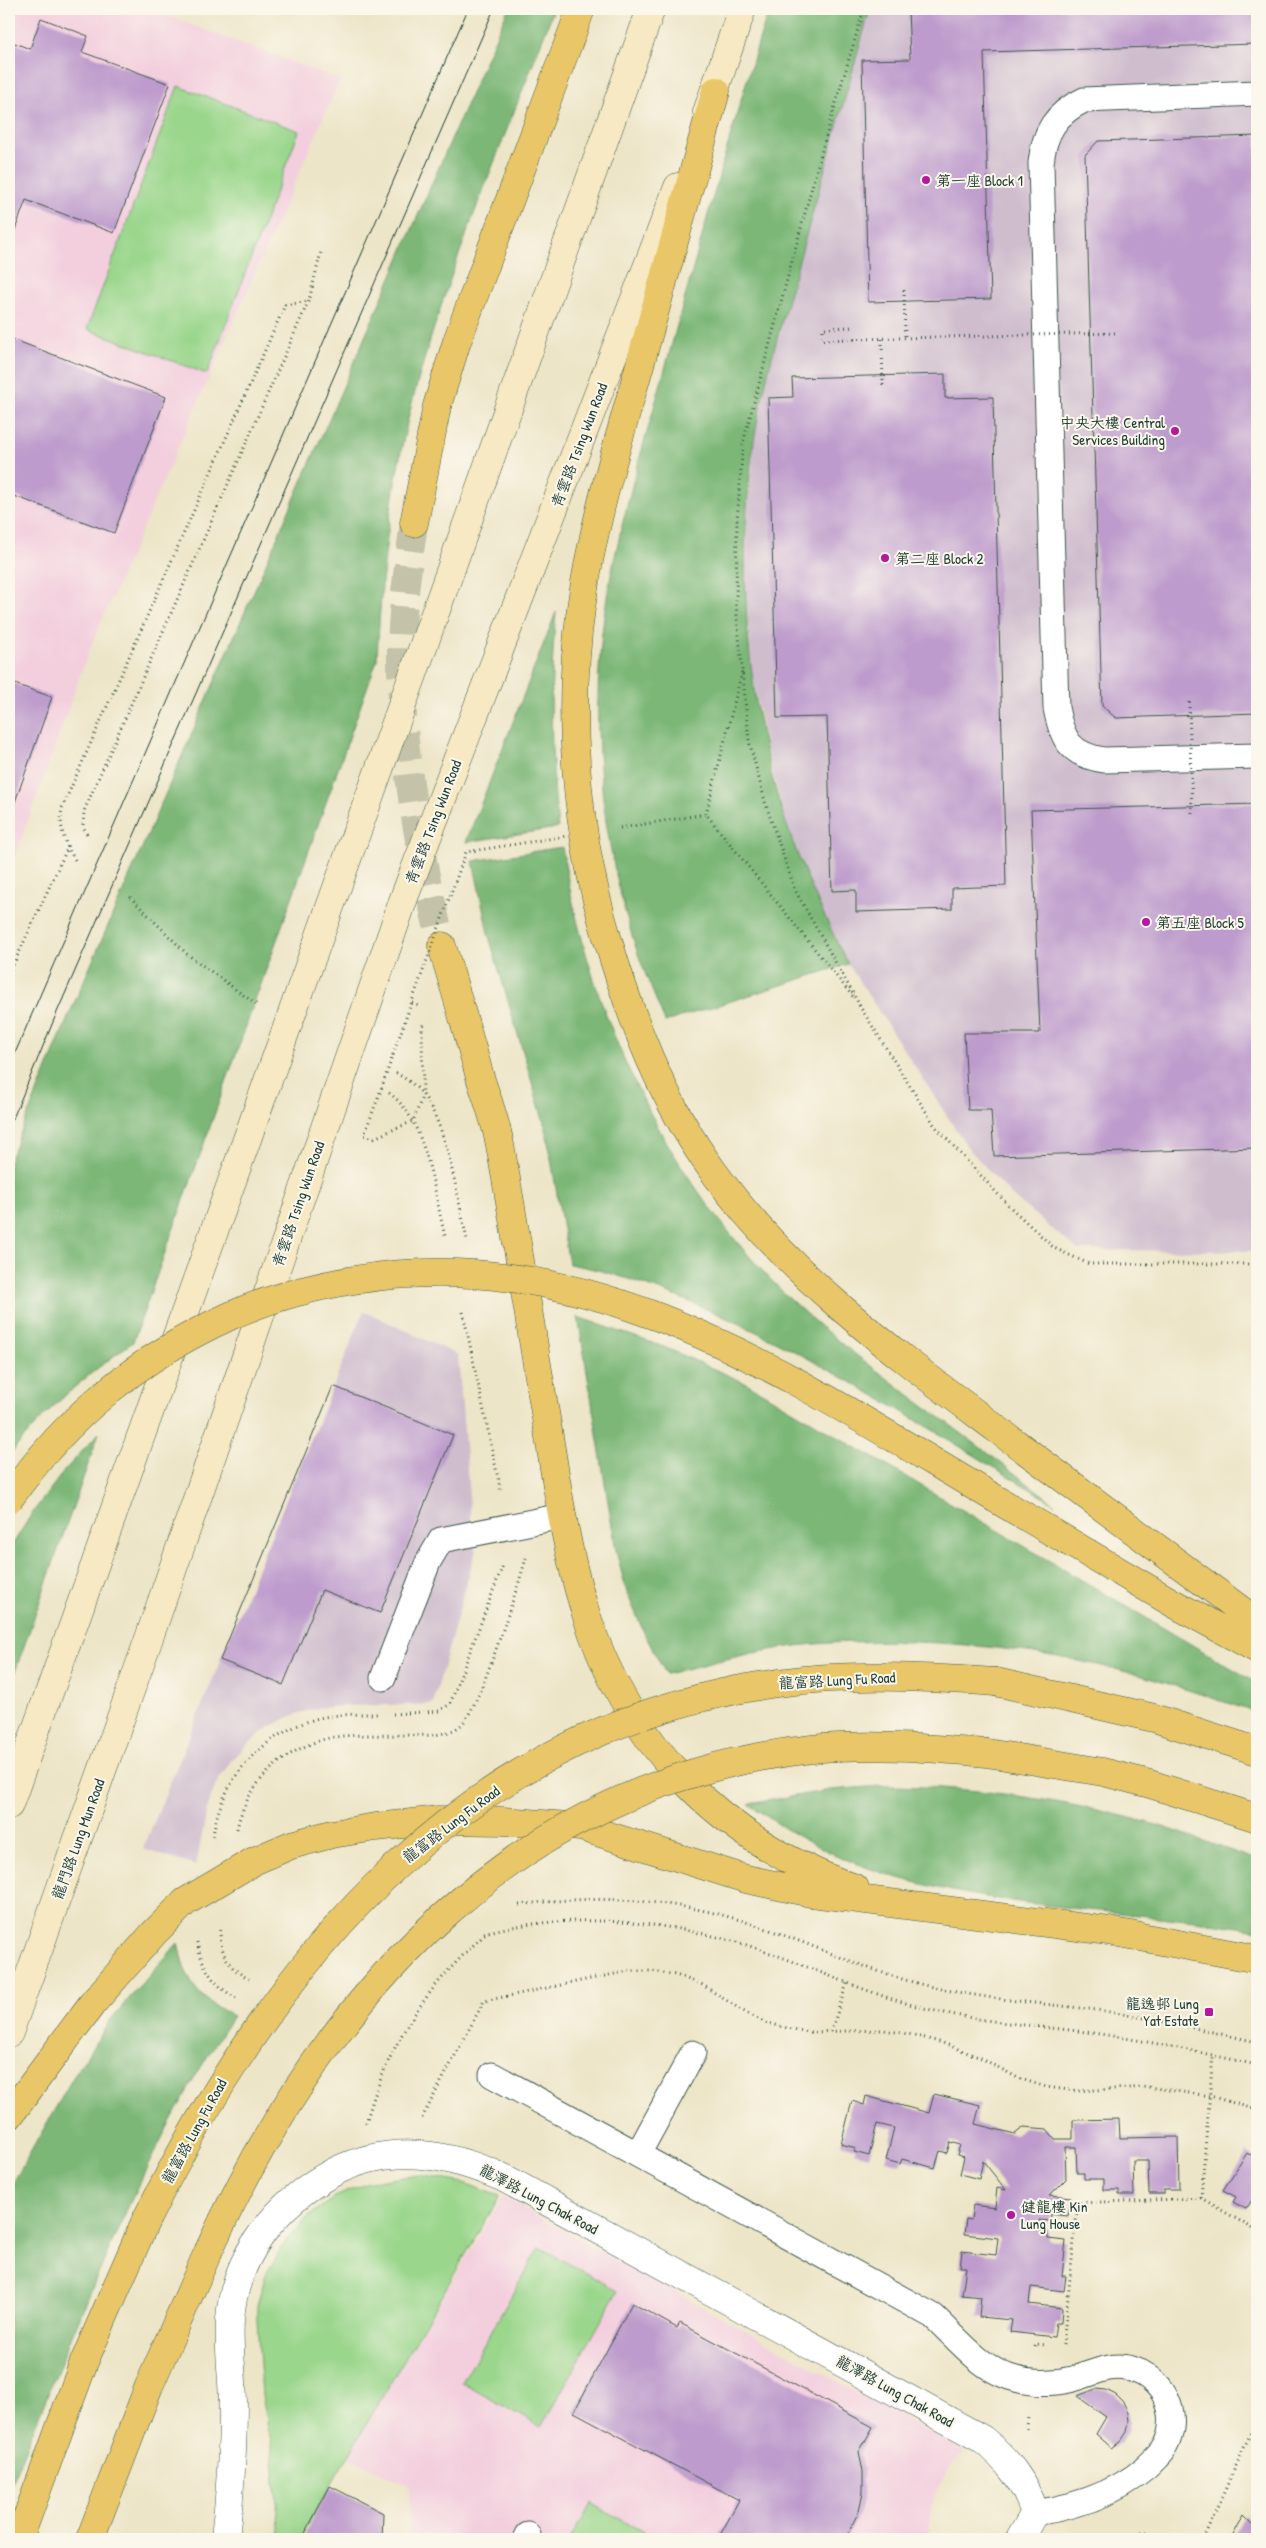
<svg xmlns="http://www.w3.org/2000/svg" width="1266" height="2548" font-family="'Patrick Hand','LXGW WenKai TC',sans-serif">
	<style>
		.built { fill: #f3cfde }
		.industrial { fill: #cfbdce }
		.green { fill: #9ad68b; stroke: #5c8a60 }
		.forest { fill: #7bb777; stroke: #4d7a56 }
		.building { fill: #bd9bcc }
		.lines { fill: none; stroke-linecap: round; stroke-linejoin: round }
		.primary-tunnel { stroke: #c4c3aa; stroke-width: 28; stroke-dasharray: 28 14; stroke-linecap: butt }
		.lane-casing { stroke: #3e564a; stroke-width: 27 }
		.street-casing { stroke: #3e564a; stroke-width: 29 }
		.secondary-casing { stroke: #3e564a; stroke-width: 29 }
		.primary-casing { stroke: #3e564a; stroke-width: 29 }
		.path { stroke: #3e564a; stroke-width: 3; stroke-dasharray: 1 4; stroke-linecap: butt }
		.lane { stroke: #fff; stroke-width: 25 }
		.street { stroke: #fff; stroke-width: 28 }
		.secondary { stroke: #f6e9c3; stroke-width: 28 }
		.primary { stroke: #e9c769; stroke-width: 28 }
		.tram { stroke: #1f3d34; stroke-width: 1 }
		.primary-bridge-casing { stroke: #3e564a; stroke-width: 29; stroke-linecap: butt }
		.path-bridge { stroke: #3e564a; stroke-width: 3; stroke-dasharray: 1 4; stroke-linecap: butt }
		.primary-bridge { stroke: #e9c769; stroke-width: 28 }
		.poi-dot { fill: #b5179e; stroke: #fbf7ec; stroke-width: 2 }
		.labels { text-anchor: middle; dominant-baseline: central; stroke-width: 4; stroke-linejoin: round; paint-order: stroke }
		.poi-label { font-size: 15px; fill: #1f3d34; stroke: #fbf7ec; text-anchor: start }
		.street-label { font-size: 15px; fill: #1f3d34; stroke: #fbf7ec }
	</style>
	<rect width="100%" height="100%" fill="#fbf7ec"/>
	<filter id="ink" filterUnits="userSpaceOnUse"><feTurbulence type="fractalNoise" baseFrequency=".02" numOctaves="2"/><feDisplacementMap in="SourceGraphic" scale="10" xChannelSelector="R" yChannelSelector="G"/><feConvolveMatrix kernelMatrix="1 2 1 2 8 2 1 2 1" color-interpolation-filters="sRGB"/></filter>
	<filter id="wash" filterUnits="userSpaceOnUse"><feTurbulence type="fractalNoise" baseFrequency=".0096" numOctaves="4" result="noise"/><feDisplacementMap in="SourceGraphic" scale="20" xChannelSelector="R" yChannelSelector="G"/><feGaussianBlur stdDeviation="1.12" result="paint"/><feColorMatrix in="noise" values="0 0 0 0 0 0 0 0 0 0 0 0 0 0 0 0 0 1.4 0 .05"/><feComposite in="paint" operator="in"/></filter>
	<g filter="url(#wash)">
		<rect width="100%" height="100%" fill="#ede5c7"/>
		<path class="built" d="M 9,9 L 149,9 L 340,80 L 91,645 L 9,874 Z
			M 503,2197 L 964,2451 L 948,2469 L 936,2491 L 930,2515 L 930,2539 L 411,2539 L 408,2485 L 346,2456 Z"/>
		<path class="industrial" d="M 870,9 L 1257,9 L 1257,1251 L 1078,1250 L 1013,1197 L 968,1148 L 848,964 L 814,894 L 786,822 L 766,747 L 752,671 L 746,594 L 747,517 L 754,440 L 770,364 Z
			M 364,1311 L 458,1355 L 472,1533 L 476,1550 L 433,1704 L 345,1706 L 318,1708 L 293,1715 L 270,1727 L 249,1743 L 230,1762 L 216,1784 L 207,1809 L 196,1866 L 143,1849 Z"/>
		<path class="green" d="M 178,86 L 299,131 L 207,374 L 87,329 Z
			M 418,2175 L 464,2183 L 500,2196 L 299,2539 L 280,2539 L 272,2447 L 262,2395 L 257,2320 L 257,2305 L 266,2274 L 286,2241 L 309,2216 L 335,2197 L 370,2182 Z
			M 539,2247 L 618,2291 L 541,2427 L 462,2383 Z
			M 591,2503 L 656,2539 L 570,2539 Z"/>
		<path class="forest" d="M 508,9 L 554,9 C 506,136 448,267 413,399 C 391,484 381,572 377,660 L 133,1342 C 84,1377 47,1408 9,1456 L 9,1161 L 69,1015 Z
			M 769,9 L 870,9 C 847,92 823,174 800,257 C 783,318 764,378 754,440 C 736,566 745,702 786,823 C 803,872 825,918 848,964 L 665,1022 C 656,999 646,977 638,954 C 599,838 587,711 608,591 C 623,508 649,428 671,347 C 703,234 733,121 769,9 Z
			M 556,612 C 549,685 550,755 558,828 L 466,842 Z
			M 562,847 C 591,1022 665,1179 794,1303 C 828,1335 867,1363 904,1391 C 955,1428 1005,1466 1055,1504 C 937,1434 821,1357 695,1304 C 655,1288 612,1271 569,1264 L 546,1130 L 488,933 L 473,861 Z
			M 578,1317 L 664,1347 L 748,1384 L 1257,1683 L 1257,1713 C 1218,1700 1178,1686 1138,1675 C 1036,1647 920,1636 815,1644 C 764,1648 715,1662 666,1674 L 645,1635 L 627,1593 L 616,1551 Z
			M 99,1433 L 9,1689 L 9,1550 L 33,1512 L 64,1471 Z
			M 880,1786 C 966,1786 1051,1798 1135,1819 C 1176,1830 1217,1846 1257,1860 L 1257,1930 C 1119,1906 955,1912 827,1851 C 799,1838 774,1822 749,1804 L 830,1790 Z
			M 178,1943 C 186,1982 197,1998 233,2016 C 136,2162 77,2328 9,2488 L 9,2190 L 72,2079 L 111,2019 Z"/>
		<g id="blocks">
			<path class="building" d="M 908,9 L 1257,9 L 1257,44 L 984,52 L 991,299 L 868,302 L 862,60 L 910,59 Z
				M 41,18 L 88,36 L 82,52 L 170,84 L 114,233 L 26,200 L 9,246 L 9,51 L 12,42 L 30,49 Z
				M 1257,136 L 1257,713 L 1116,718 L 1102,706 L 1085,155 L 1098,141 Z
				M 9,338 L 166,397 L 114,533 L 9,494 Z
				M 945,374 L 945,398 L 993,397 L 1006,886 L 952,888 L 952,909 L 856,912 L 856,890 L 832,891 L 827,717 L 777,718 L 768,398 L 793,397 L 792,378 Z
				M 9,682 L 52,697 L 9,819 Z
				M 1257,804 L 1257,1148 L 994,1156 L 991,1110 L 968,1110 L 964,1033 L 1040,1033 L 1031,810 Z
				M 333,1386 L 453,1435 L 380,1613 L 322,1590 L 283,1685 L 220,1660 Z
				M 934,2094 L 980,2105 L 975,2124 L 1015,2134 L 1024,2127 L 1047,2129 L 1055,2139 L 1073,2139 L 1073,2120 L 1119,2119 L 1120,2138 L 1178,2137 L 1179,2189 L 1164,2189 L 1164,2194 L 1149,2194 L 1148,2161 L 1133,2161 L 1134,2195 L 1119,2195 L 1119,2190 L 1104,2190 L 1104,2179 L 1084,2179 L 1084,2173 L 1077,2173 L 1076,2147 L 1065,2147 L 1066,2179 L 1050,2195 L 1071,2197 L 1068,2216 L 1051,2214 L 1050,2221 L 1039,2220 L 1038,2231 L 1048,2232 L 1048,2239 L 1066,2241 L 1062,2276 L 1066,2276 L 1064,2291 L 1031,2287 L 1029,2304 L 1062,2308 L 1061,2323 L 1056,2323 L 1054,2337 L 1010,2332 L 1012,2320 L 979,2317 L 981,2297 L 962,2295 L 966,2267 L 960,2267 L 962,2251 L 996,2255 L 998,2238 L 964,2234 L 966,2219 L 971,2220 L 973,2205 L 995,2208 L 997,2188 L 1006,2190 L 983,2161 L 979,2179 L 960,2174 L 964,2157 L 957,2155 L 960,2145 L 950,2142 L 947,2153 L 940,2151 L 935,2168 L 902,2159 L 900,2164 L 886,2160 L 894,2128 L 877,2124 L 869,2156 L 854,2152 L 856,2148 L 841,2144 L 852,2101 L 864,2105 L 866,2096 L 929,2113 Z
				M 1247,2153 L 1257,2159 L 1257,2193 L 1246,2209 L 1233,2202 L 1236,2197 L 1223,2190 Z
				M 632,2303 L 677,2328 L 680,2323 L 873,2427 L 859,2452 L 863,2472 L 863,2492 L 858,2515 L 846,2539 L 718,2539 L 739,2500 L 574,2412 Z
				M 1096,2389 L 1106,2390 L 1116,2395 L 1123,2402 L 1128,2412 L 1129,2422 L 1127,2432 L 1121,2441 L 1112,2448 L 1096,2434 L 1106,2417 L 1077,2396 Z
				M 330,2486 L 383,2513 L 382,2539 L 302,2539 Z
				M 1244,2515 L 1257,2528 L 1257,2539 L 1231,2539 Z"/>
		</g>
	</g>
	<g filter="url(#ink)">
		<use href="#blocks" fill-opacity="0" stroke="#3e564a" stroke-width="1"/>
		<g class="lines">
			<path class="primary-tunnel" d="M 414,523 C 408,567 401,613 401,658 C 401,756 419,852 442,946"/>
			<defs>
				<path id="lane" d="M 1257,93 L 1084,100 C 1056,113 1044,132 1041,163 L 1056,708 C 1062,739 1070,755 1104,760 L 1257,756
					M 383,1678 L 428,1562 L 441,1540 L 562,1516
					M 492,2075 L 933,2316 C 957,2338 978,2366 1009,2377 C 1030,2384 1052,2384 1073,2379 C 1085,2376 1097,2370 1109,2368 C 1137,2363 1163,2382 1170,2408 C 1174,2425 1170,2444 1157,2457 C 1126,2491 1080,2506 1035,2513
					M 638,2154 L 693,2053
					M 526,2539 L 528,2535"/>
				<path id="street" d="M 225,2539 C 230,2495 233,2452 233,2407 C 233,2378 228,2349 230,2320 C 234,2256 278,2201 334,2172 C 392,2143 447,2153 504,2178 L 982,2439 C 1008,2460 1024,2481 1035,2513 L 1020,2539"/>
				<path id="secondary" d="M 707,112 L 742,9
					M 9,1805 L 651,9
					M 9,2033 L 147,1644 L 405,895 L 678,187"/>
				<path id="primary" d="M 716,91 C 689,186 663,281 637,375 C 615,452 592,529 581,608 C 566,716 576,833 607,937 C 631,1019 662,1101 713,1171 C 789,1277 895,1353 998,1430 C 1085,1494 1171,1558 1257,1622
					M 414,523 L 437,406 L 457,341 L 581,9
					M 442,946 C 455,990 468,1033 480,1077 C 487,1099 496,1122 500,1145 C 517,1238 531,1331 547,1424 C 557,1486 566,1550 585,1611 C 627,1745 723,1842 855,1888
					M 996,1499 L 1171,1602 L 1257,1649
					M 996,1682 L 1154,1718 L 1257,1751
					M 987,1753 L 1103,1772 L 1150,1784 L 1257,1818
					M 9,2116 L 92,2004 L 154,1933 L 185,1902 L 254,1861 L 291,1845 L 332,1834 L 376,1827 L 439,1820 L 503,1821 L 581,1827 L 746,1879 L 811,1893 L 1109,1931 L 1257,1959
					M 19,2539 L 84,2362 L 145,2222
					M 90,2539 L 149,2386 L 208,2252"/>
			</defs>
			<use href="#lane" class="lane-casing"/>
			<use href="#street" class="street-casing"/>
			<use href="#secondary" class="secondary-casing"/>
			<use href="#primary" class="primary-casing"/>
			<path class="path" d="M 904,290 L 905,338
				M 854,339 L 823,340 L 823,328 L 855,327
				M 882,339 L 883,387
				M 706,814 L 742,672
				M 620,828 L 706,814 L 854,998
				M 87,834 L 83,826 L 84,811 L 309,300 L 321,252
				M 75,860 C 64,843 59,827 62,808 L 285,305 L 309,301
				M 130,897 L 187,954 L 257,1005
				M 9,974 L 67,849
				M 412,1003 L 421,1006
				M 859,1005 L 935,1126 L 1008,1205 L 1054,1248 L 1089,1264 L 1257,1264
				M 860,1006 L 795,890 L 766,805 L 749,741 L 736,605 L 737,521 L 743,443 L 823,146 L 864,9
				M 393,1055 L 406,1018
				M 396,1073 C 406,1079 416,1085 423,1095 C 448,1127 457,1198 467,1239
				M 389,1093 C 427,1120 434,1193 445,1236
				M 378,1098 L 364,1135 L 374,1138 L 413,1121 L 423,1095 L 422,1028 L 424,1021
				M 463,1312 L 501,1492
				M 393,1714 L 439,1711 L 450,1704 L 503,1565
				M 237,1829 C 246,1784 282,1751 325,1739 C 349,1733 376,1736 401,1735 C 420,1735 444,1738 460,1726 C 478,1712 510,1607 520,1579 L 526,1558
				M 213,1836 C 221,1778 263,1733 319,1718 C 338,1714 358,1714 377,1714
				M 519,1905 C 594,1894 677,1899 749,1923 C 808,1942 864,1970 924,1985 C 981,1999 1039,2003 1097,2010 C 1151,2018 1204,2030 1257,2042
				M 220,1930 C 220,1953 228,1968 249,1979
				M 484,1933 C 566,1912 660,1920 740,1943 C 800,1961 856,1990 916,2006 C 974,2022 1034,2025 1093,2033 C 1149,2041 1203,2053 1257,2065
				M 197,1942 C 202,1967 213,1985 236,1998
				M 831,2032 L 847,1983
				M 422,2118 L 484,2001 L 629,1971 L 652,1971 L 676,1975 L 701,1984 L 743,2011 L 764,2022 L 787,2028 L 809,2032 L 884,2030 L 914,2035 L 943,2043 L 981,2058 L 1018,2078 L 1046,2087 L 1077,2091 L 1148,2087 L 1210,2096 L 1257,2110
				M 366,2123 C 388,2044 426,1986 488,1932
				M 1201,2198 L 1213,2055
				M 1063,2345 L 1078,2203 L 1201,2198 L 1257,2231
				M 1035,2347 L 1036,2344 L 1046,2345
				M 1027,2429 L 1028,2416
				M 1128,2539 L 1144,2531 L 1162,2539
				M 1203,2539 L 1257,2419"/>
			<use href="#lane" class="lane"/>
			<use href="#street" class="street"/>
			<use href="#secondary" class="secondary"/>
			<use href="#primary" class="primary"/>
			<path class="tram" d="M 9,1067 L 468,9
				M 9,1128 L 58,1010 L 494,9"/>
			<defs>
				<path id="primary-bridge" d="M 9,1499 C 67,1416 138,1358 230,1316 C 270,1298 311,1287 354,1280 C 595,1239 799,1383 996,1499
					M 145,2222 C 277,1955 465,1726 778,1683 C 850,1673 923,1677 996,1682
					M 208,2252 C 326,1994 516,1782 812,1749 C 870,1743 929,1748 987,1753"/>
			</defs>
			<use href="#primary-bridge" class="primary-bridge-casing"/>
			<path class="path-bridge" d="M 854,339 L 1117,333
				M 1189,702 L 1192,814
				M 406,1018 L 466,852 L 567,836
				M 378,1098 L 393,1055"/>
			<use href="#primary-bridge" class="primary-bridge"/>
		</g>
	</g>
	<g class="poi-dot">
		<circle cx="926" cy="180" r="5"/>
		<circle cx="1175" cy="431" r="5"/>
		<circle cx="885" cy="558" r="5"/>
		<circle cx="1146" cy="922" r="5"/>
		<rect x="1204" y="2007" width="10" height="10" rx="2.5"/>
		<circle cx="1011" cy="2215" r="5"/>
	</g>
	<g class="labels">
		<g class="poi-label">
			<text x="936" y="180">第一座 Block 1</text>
			<text x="1165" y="422" text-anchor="end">中央大樓 Central<tspan x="1165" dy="17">Services Building</tspan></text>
			<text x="895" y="558">第二座 Block 2</text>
			<text x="1156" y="922">第五座 Block 5</text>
			<text x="1199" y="2003" text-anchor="end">龍逸邨 Lung<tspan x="1199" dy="17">Yat Estate</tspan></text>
			<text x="1021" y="2206">健龍樓 Kin<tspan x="1021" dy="17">Lung House</tspan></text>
		</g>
		<g class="street-label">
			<text transform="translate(579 445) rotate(-69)">青雲路 Tsing Wun Road</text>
			<text transform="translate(433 822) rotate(-69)">青雲路 Tsing Wun Road</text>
			<text transform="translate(298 1204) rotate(-71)">青雲路 Tsing Wun Road</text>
			<text transform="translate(837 1680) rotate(-3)">龍富路 Lung Fu Road</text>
			<text transform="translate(451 1824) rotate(-37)">龍富路 Lung Fu Road</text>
			<text transform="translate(78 1839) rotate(-70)">龍門路 Lung Mun Road</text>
			<text transform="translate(194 2131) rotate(-61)">龍富路 Lung Fu Road</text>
			<text transform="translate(539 2199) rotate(28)">龍澤路 Lung Chak Road</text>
			<text transform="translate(895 2391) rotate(29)">龍澤路 Lung Chak Road</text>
		</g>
	</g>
	<rect width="1266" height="2548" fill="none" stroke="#fbf7ec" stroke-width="30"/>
</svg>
